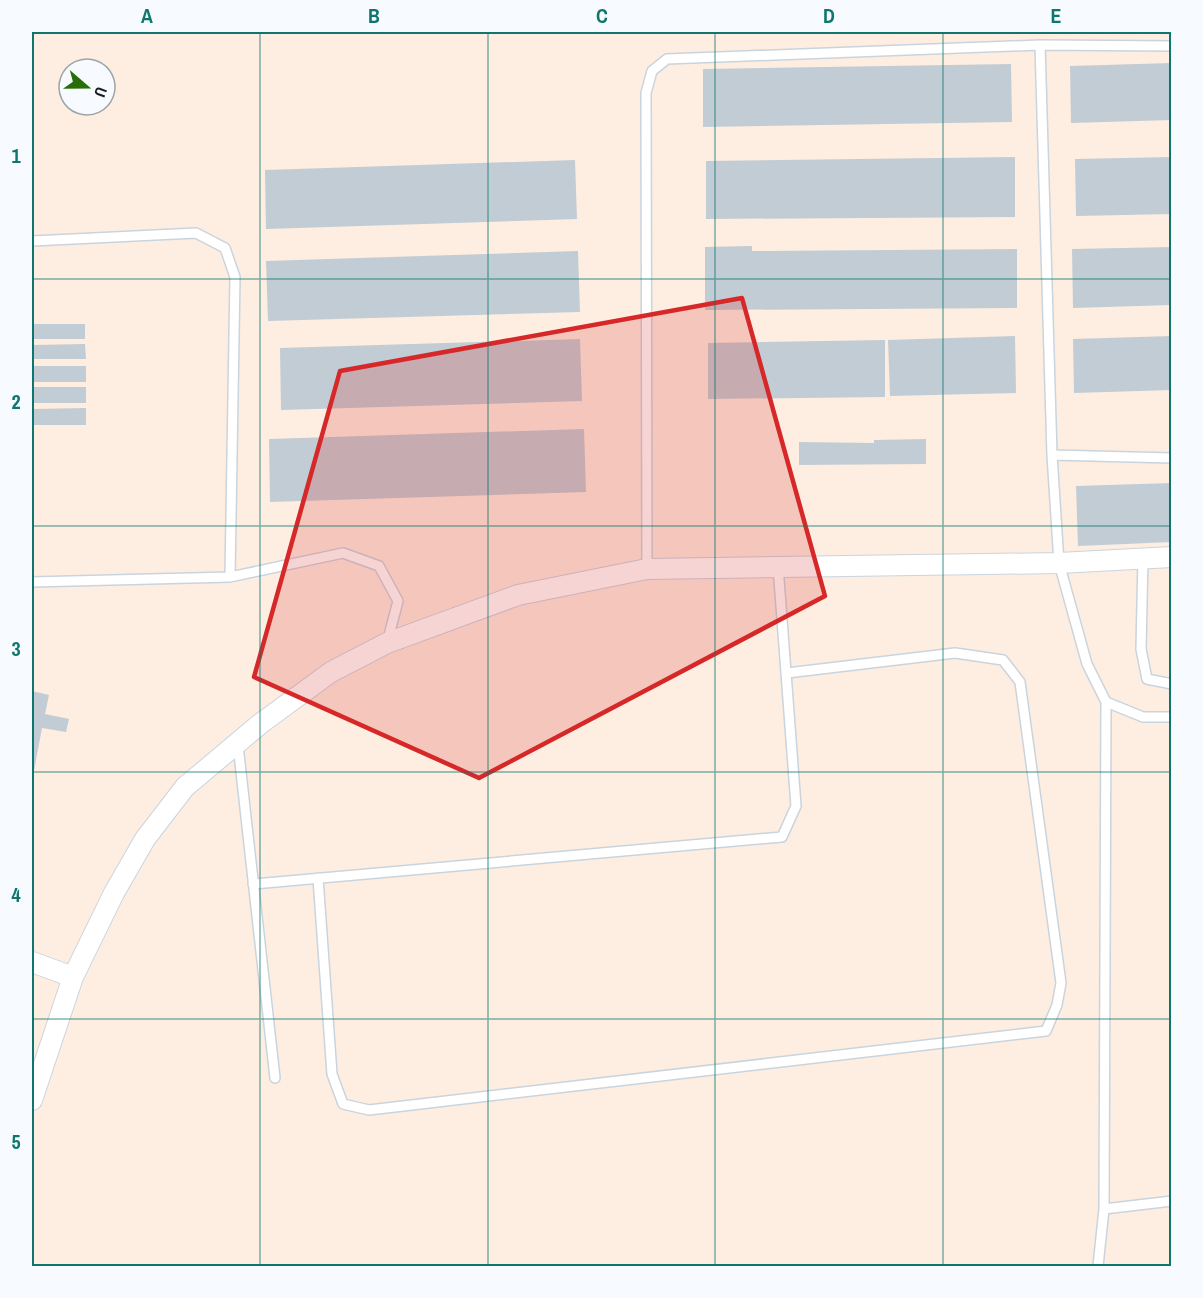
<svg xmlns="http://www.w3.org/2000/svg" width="1203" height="1298" font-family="'Archivo Narrow',sans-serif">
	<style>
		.industrial { fill: #fdeee1; fill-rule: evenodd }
		.building { fill: #c2ccd4 }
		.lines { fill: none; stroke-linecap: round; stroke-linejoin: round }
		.lane-casing { stroke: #cad4dd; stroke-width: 12 }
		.street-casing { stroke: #cad4dd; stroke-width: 22 }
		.lane { stroke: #fff; stroke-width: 9 }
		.street { stroke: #fff; stroke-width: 20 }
		.marked { fill: #d62828; fill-opacity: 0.2; stroke: #d62828; stroke-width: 4.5; stroke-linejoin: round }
		.grid { fill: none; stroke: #0f766e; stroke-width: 1.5; stroke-opacity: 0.55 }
		.neatline { fill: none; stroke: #0f766e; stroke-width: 2 }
		.grid-label { font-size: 20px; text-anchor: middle; font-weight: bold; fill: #0f766e }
	</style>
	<rect width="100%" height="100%" fill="#f7fbff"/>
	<path class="industrial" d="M 32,32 L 1171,32 L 1171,1266 L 32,1266 ZM 69,69 L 105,69 L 105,105 L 69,105 Z"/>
	<path class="building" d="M 1172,63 L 1172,120 L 1071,123 L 1070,66 Z
		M 1011,64 L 1012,122 L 703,127 L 703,69 Z
		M 1015,157 L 1015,217 L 706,219 L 706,161 Z
		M 1172,157 L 1172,214 L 1076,216 L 1075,159 Z
		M 575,160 L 577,219 L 266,229 L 265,170 Z
		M 752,246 L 752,251 L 1017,249 L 1017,308 L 705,310 L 705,247 Z
		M 1172,247 L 1172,305 L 1073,308 L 1072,249 Z
		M 578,251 L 580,312 L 268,321 L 266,261 Z
		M 32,324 L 85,324 L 85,339 L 32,339 Z
		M 1015,336 L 1016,393 L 890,396 L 888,340 Z
		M 1172,336 L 1172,390 L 1074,393 L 1073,339 Z
		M 580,339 L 582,401 L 281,410 L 280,348 Z
		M 885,340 L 885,397 L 708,399 L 708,343 Z
		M 85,344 L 86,359 L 32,359 L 32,345 Z
		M 32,366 L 86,366 L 86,382 L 32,382 Z
		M 32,387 L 86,387 L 86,403 L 32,403 Z
		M 86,408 L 86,425 L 32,425 L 32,409 Z
		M 584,429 L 586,492 L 270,502 L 269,439 Z
		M 926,439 L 926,464 L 799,465 L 799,442 L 874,443 L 874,440 Z
		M 1172,483 L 1172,542 L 1078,546 L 1076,486 Z
		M 32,691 L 49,695 L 45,714 L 69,719 L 66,732 L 42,728 L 33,776 Z"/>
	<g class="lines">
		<defs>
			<path id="lane" d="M 1040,45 L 1052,455 L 1059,563 L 1087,664 L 1106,702 L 1143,717 L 1172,717
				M 32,241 L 196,233 L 225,248 L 235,277 L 230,577
				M 1052,455 L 1172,458
				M 1143,558 L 1141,649 L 1147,679 L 1172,684
				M 647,569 L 646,93 L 652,71 L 667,59 L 1040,45 L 1172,46
				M 32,582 L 230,577 L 343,553 L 379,566 L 398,601 L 387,643
				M 238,745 L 275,1078
				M 318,878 L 332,1074 L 343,1104 L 369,1110 L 1046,1031 L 1057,1005 L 1061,983 L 1020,682 L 1003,660 L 955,653 L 787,673
				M 253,884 L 782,837 L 796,806 L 778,566
				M 1104,1209 L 1172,1201
				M 1098,1266 L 1104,1209 L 1106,702"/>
			<path id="street" d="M 32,962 L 73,977
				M 32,1100 L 73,977 L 114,893 L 145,839 L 185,787 L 260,724 L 331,672 L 387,643 L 518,595 L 647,569 L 1059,563 L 1172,557"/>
		</defs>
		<use href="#lane" class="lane-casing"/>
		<use href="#street" class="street-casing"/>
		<use href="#lane" class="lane"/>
		<use href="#street" class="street"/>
	</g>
	<path class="marked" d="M 742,298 L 825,596 L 479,778 L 254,677 L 340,371 Z"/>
	<path class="grid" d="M 260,32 L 260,1266M 488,32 L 488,1266M 715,32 L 715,1266M 943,32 L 943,1266M 32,279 L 1172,279M 32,526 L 1172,526M 32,772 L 1172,772M 32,1019 L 1172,1019"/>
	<rect width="1203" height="1298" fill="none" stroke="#f7fbff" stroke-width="66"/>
	<g transform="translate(87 87) rotate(110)"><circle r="28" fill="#f7fbff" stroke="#9fa3a6" stroke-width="1.5"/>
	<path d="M0-4.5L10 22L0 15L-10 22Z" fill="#286d08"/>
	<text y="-9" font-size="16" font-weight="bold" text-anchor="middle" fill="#1a1e21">U</text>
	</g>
	<rect x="33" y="33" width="1137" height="1232" class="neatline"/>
	<g class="grid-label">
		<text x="147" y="23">A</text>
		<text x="374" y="23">B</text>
		<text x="602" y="23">C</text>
		<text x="829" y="23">D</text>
		<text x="1056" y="23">E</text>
		<text x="16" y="163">1</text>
		<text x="16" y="409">2</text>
		<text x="16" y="656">3</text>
		<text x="16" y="902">4</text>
		<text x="16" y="1149">5</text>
	</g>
</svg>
